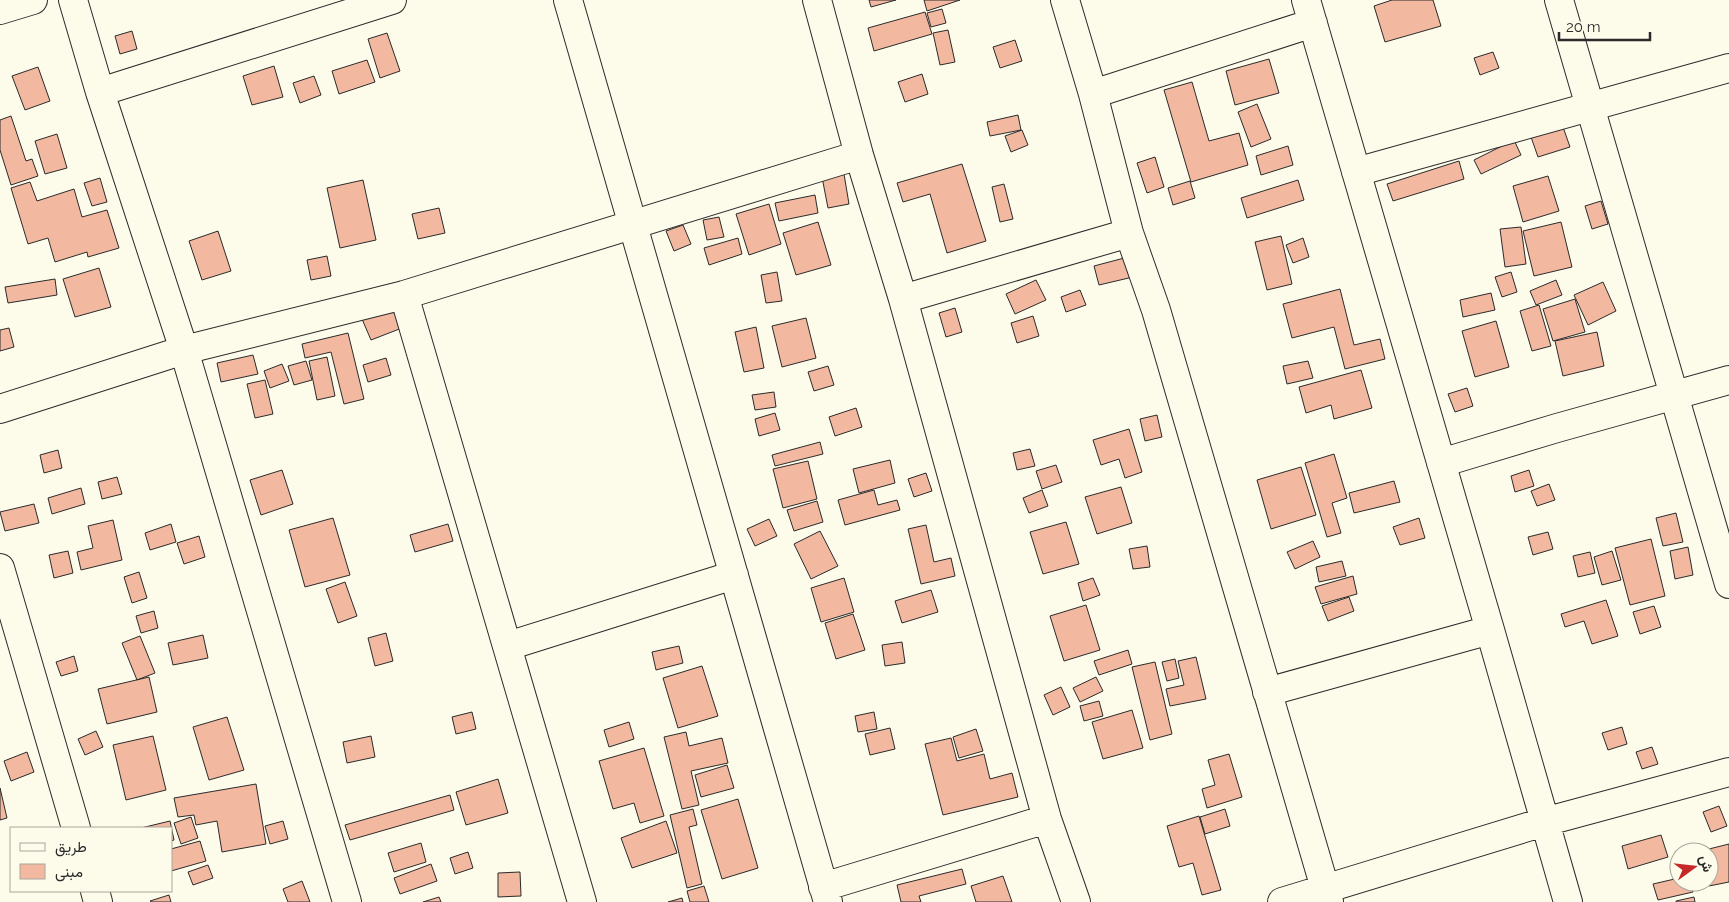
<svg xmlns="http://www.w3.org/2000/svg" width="1729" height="902" font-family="Raleway,Vazirmatn,sans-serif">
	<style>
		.building { fill: #f2b8a0; stroke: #2b2b2b }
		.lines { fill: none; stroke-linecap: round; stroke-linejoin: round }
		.minor-casing { stroke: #2b2b2b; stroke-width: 30 }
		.minor { stroke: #fdfbea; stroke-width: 28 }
	</style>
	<rect width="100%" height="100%" fill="#fdfbea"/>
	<path class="building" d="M 869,0 L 896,0 L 871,7 Z
		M 924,0 L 960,0 L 927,11 Z
		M 1392,0 L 1433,0 L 1441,26 L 1385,42 L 1374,6 Z
		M 942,9 L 946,23 L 931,27 L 927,13 Z
		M 925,12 L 932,34 L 874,51 L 868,28 Z
		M 948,30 L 955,62 L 940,65 L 933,33 Z
		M 132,31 L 137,49 L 120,54 L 115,36 Z
		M 387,33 L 400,71 L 380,78 L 368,39 Z
		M 1015,40 L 1022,61 L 1000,68 L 993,47 Z
		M 1493,52 L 1499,68 L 1480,75 L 1474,58 Z
		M 1269,59 L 1279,93 L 1235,105 L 1226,71 Z
		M 367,60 L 375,82 L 339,94 L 332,71 Z
		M 274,66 L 283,97 L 252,105 L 243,76 Z
		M 38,67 L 50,101 L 25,110 L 12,76 Z
		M 922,74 L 928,94 L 905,102 L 898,82 Z
		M 314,76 L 321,95 L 300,103 L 293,83 Z
		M 1192,82 L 1209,141 L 1239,133 L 1248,165 L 1191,182 L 1164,90 Z
		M 1257,104 L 1271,139 L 1251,147 L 1238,112 Z
		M 1018,115 L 1021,130 L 990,136 L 987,122 Z
		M 11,116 L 26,161 L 32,159 L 38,176 L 11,185 L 0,150 L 0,120 Z
		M 1563,127 L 1570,147 L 1538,157 L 1531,137 Z
		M 1022,130 L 1028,145 L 1011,152 L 1005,136 Z
		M 57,134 L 67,168 L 45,174 L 35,141 Z
		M 1514,140 L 1521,155 L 1481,174 L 1474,160 Z
		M 1288,146 L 1293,165 L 1261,175 L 1256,156 Z
		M 1155,157 L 1164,187 L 1147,193 L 1137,163 Z
		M 1459,161 L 1464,179 L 1393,201 L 1387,184 Z
		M 962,164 L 986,241 L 947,253 L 930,194 L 903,202 L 897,183 Z
		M 843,168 L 849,204 L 828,208 L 821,172 Z
		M 1548,176 L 1559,211 L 1523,222 L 1513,186 Z
		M 100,178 L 107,202 L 92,206 L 84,183 Z
		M 363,180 L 376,240 L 340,248 L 327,188 Z
		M 1298,180 L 1304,200 L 1247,218 L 1241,198 Z
		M 1190,181 L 1195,198 L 1173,205 L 1168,188 Z
		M 30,182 L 37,201 L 74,189 L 82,217 L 107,210 L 119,248 L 88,257 L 87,252 L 55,262 L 48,238 L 28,244 L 11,188 Z
		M 1004,184 L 1013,219 L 1000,222 L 992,187 Z
		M 815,195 L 818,213 L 779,221 L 775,203 Z
		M 1601,201 L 1608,224 L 1592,229 L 1585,206 Z
		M 769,204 L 781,244 L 749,255 L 736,214 Z
		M 439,208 L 445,233 L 418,239 L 412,214 Z
		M 719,217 L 724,237 L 707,240 L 703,220 Z
		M 818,222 L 831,265 L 796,275 L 783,233 Z
		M 1561,222 L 1572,267 L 1534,276 L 1523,231 Z
		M 683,225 L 691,244 L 674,251 L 666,231 Z
		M 1521,227 L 1526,264 L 1505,267 L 1500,229 Z
		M 218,231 L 231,271 L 202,280 L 189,241 Z
		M 1281,236 L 1292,284 L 1267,290 L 1255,242 Z
		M 738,238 L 742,254 L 709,265 L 704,248 Z
		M 1303,238 L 1309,257 L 1293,263 L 1286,245 Z
		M 327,256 L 331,276 L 311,280 L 307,260 Z
		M 1128,257 L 1133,277 L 1099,285 L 1094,266 Z
		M 99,268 L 111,307 L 75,317 L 63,279 Z
		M 777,272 L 782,301 L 766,303 L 761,275 Z
		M 1511,272 L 1517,292 L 1502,297 L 1495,277 Z
		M 55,279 L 57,295 L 8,303 L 5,287 Z
		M 1036,280 L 1046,300 L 1015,314 L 1006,294 Z
		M 1556,280 L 1562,295 L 1536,305 L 1530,291 Z
		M 1603,282 L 1616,311 L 1588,325 L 1574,295 Z
		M 1340,289 L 1354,345 L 1380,339 L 1385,359 L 1345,369 L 1334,327 L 1292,338 L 1283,304 Z
		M 1080,290 L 1086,305 L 1066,312 L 1061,297 Z
		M 1491,293 L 1495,310 L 1463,317 L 1460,300 Z
		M 1575,299 L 1585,332 L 1553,341 L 1543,309 Z
		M 399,305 L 407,326 L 371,340 L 362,319 Z
		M 1539,305 L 1551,346 L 1532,351 L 1520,311 Z
		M 955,308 L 962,332 L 946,337 L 939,313 Z
		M 1033,316 L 1039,336 L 1017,343 L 1011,323 Z
		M 806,318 L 816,358 L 782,367 L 772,326 Z
		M 1496,321 L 1509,367 L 1475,377 L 1462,331 Z
		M 756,327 L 764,368 L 744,372 L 735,332 Z
		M 9,328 L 14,347 L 0,351 L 0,330 Z
		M 1597,332 L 1604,366 L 1563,376 L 1555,341 Z
		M 348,333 L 364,399 L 344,404 L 331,352 L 305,358 L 302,344 Z
		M 253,355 L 258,374 L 221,382 L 217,363 Z
		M 327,357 L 335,396 L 317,400 L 309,361 Z
		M 386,358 L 391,375 L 368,382 L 363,365 Z
		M 306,361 L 312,380 L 294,385 L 288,366 Z
		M 1308,361 L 1313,378 L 1287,384 L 1283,366 Z
		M 282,364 L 289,381 L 270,388 L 264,371 Z
		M 828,366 L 834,385 L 814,391 L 808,372 Z
		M 1361,370 L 1372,408 L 1334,419 L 1331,405 L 1306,413 L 1299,387 Z
		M 265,380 L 273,414 L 255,418 L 247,384 Z
		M 1467,388 L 1473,406 L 1455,412 L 1448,394 Z
		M 774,392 L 776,407 L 755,410 L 752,395 Z
		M 856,408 L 862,427 L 835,436 L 829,417 Z
		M 775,413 L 780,430 L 759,436 L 755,419 Z
		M 1157,415 L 1162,437 L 1145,441 L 1140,419 Z
		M 1129,429 L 1142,472 L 1125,478 L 1119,459 L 1101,465 L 1093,440 Z
		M 820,442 L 823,454 L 775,466 L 772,455 Z
		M 1030,449 L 1035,466 L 1017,470 L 1013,453 Z
		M 58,450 L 62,468 L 44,473 L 40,455 Z
		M 1334,454 L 1347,498 L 1332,503 L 1341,533 L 1327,537 L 1305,463 Z
		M 890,460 L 895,483 L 859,493 L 853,469 Z
		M 808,461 L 817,499 L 783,508 L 773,469 Z
		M 1056,465 L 1062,482 L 1042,489 L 1036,471 Z
		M 1301,467 L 1316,515 L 1271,529 L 1257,480 Z
		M 282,470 L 293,504 L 261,515 L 250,480 Z
		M 1529,470 L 1534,486 L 1515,492 L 1511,476 Z
		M 926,473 L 932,491 L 914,497 L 908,479 Z
		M 117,477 L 122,494 L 102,499 L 98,482 Z
		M 1394,481 L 1400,502 L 1354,513 L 1349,493 Z
		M 1549,484 L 1555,500 L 1537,506 L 1531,491 Z
		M 1121,487 L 1132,523 L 1097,534 L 1085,497 Z
		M 81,488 L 85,504 L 52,514 L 48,498 Z
		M 874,490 L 878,505 L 897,500 L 900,510 L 845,525 L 838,500 Z
		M 1042,490 L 1048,506 L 1029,513 L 1023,498 Z
		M 817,501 L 823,522 L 794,531 L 787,510 Z
		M 34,504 L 39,523 L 5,531 L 0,512 Z
		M 1676,513 L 1683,542 L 1663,546 L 1656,518 Z
		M 333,518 L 350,575 L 305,587 L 289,530 Z
		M 1419,518 L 1425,538 L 1400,545 L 1393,527 Z
		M 769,519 L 777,536 L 755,546 L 747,529 Z
		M 113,520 L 122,560 L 81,570 L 77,552 L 93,548 L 88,526 Z
		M 1066,522 L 1079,564 L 1043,574 L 1030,532 Z
		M 171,524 L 176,542 L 150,550 L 145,533 Z
		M 448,524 L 453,541 L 415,552 L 410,535 Z
		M 926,525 L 934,562 L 951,558 L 955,576 L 921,584 L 908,529 Z
		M 820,531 L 838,566 L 811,579 L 794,544 Z
		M 1548,532 L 1553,549 L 1533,555 L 1528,537 Z
		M 199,536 L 205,557 L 184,564 L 177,543 Z
		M 1651,539 L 1665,596 L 1630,605 L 1615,548 Z
		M 1313,541 L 1320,557 L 1295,569 L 1287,552 Z
		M 1147,546 L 1150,567 L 1133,569 L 1129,549 Z
		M 1688,547 L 1693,575 L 1675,579 L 1670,551 Z
		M 68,551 L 73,573 L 54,578 L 49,555 Z
		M 1612,551 L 1621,580 L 1602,585 L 1594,557 Z
		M 1590,552 L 1595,573 L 1578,577 L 1573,556 Z
		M 1342,561 L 1346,576 L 1319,582 L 1316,567 Z
		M 139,572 L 147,598 L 132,603 L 124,577 Z
		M 1353,576 L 1357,594 L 1321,604 L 1315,587 Z
		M 844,578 L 854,612 L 821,622 L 811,588 Z
		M 1093,578 L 1100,595 L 1083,601 L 1078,583 Z
		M 345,582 L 357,616 L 338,623 L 326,589 Z
		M 931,590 L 938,612 L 902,623 L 895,601 Z
		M 1349,597 L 1354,611 L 1328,621 L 1322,606 Z
		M 1606,600 L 1618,636 L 1592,644 L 1584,621 L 1565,627 L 1561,614 Z
		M 1086,605 L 1100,650 L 1064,661 L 1050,616 Z
		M 1654,606 L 1661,627 L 1640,634 L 1633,612 Z
		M 154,611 L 158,628 L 141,633 L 136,616 Z
		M 853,614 L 865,650 L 836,659 L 825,623 Z
		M 386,633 L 393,661 L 375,666 L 368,638 Z
		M 203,635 L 208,658 L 173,665 L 168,643 Z
		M 140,636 L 155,673 L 137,680 L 122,643 Z
		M 902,642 L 905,663 L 885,666 L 882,645 Z
		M 679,646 L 683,663 L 656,670 L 652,652 Z
		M 1128,650 L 1132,664 L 1099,675 L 1094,661 Z
		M 74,656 L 78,671 L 61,676 L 56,662 Z
		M 1196,657 L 1206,699 L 1170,706 L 1166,689 L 1184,685 L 1178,661 Z
		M 1175,659 L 1179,678 L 1167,681 L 1162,662 Z
		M 1155,662 L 1172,734 L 1150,740 L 1132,667 Z
		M 702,666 L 718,716 L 678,728 L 663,678 Z
		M 149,677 L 157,712 L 107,724 L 98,689 Z
		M 1096,677 L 1103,691 L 1080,702 L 1073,688 Z
		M 1061,687 L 1070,707 L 1053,715 L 1044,695 Z
		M 1099,701 L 1103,716 L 1084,721 L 1080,706 Z
		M 1132,710 L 1143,748 L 1103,759 L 1092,722 Z
		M 472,712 L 476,729 L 456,734 L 452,717 Z
		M 874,712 L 877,729 L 858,732 L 855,716 Z
		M 227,717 L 244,770 L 209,780 L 193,727 Z
		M 629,722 L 634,739 L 609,747 L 604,730 Z
		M 1622,727 L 1627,744 L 1608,750 L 1602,733 Z
		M 890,728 L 895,749 L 870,755 L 865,734 Z
		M 976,729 L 983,751 L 959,758 L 953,737 Z
		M 96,731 L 103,747 L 85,755 L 78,739 Z
		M 686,732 L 689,746 L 722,738 L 728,763 L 691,771 L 699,805 L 682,809 L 664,737 Z
		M 153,736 L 166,790 L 126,800 L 113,745 Z
		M 371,736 L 375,757 L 347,763 L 343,742 Z
		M 951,738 L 957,761 L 984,754 L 990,779 L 1012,773 L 1018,797 L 943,815 L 925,744 Z
		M 1652,747 L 1658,764 L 1642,769 L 1636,752 Z
		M 644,748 L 664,816 L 640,823 L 634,803 L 613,809 L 599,761 Z
		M 27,752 L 34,772 L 11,781 L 4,761 Z
		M 1229,754 L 1242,797 L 1207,808 L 1202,789 L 1215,785 L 1208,760 Z
		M 727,765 L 734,788 L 701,797 L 695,775 Z
		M 498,779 L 508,813 L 466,825 L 456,792 Z
		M 256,784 L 266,844 L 222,852 L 217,821 L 196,825 L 194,815 L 178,817 L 174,798 Z
		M 0,788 L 7,818 L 0,820 Z
		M 450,795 L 454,810 L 350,840 L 345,825 Z
		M 738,799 L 758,868 L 722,879 L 701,810 Z
		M 1719,806 L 1727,826 L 1711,832 L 1703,812 Z
		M 693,809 L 697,825 L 689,827 L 702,884 L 687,888 L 670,815 Z
		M 1225,809 L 1230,826 L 1205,834 L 1200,817 Z
		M 1199,816 L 1221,890 L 1202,895 L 1193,863 L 1179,867 L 1167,826 Z
		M 191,817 L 198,838 L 181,844 L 174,823 Z
		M 170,821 L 174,840 L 171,841 L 171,828 L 141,828 Z
		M 283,821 L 288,839 L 270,844 L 265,826 Z
		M 666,821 L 677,853 L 632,868 L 621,838 Z
		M 1661,835 L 1668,857 L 1628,869 L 1622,846 Z
		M 200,841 L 206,861 L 171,871 L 171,849 Z
		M 421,843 L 426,862 L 394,872 L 388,853 Z
		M 1729,844 L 1729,882 L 1709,886 L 1709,852 L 1701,852 L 1701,851 Z
		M 468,852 L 473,868 L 455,874 L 450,858 Z
		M 431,864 L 437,881 L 400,894 L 394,878 Z
		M 208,865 L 213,878 L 193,885 L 188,872 Z
		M 962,869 L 966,884 L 919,896 L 921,902 L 901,902 L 897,885 Z
		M 520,872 L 521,896 L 498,897 L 498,873 Z
		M 1003,876 L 1012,902 L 976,902 L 971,886 Z
		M 1679,878 L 1679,882 L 1690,882 L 1693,892 L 1658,900 L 1653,884 Z
		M 302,881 L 310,902 L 288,902 L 283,889 Z
		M 704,886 L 709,902 L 690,902 L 687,891 Z
		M 169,895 L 171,902 L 151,902 L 150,901 Z
		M 439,897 L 441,902 L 423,902 Z
		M 1694,897 L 1695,902 L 1676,902 L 1676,901 Z
		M 682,898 L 683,902 L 668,902 Z"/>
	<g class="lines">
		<defs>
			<path id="minor" d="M 73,0 L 100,92 L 184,350 L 347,902
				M 568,0 L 828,902
				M 817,0 L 859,155 L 903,299 L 1047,819 L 1076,902
				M 1065,0 L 1093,94 L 1129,233 L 1156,310 L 1329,902
				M 1306,0 L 1490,630 L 1568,902
				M 1559,0 L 1729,584
				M 0,10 L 33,0
				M 100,92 L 392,0
				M 1093,94 L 1313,23
				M 1356,172 L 1729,68
				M 404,295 L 582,902
				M 903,299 L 1129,233
				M 0,409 L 184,350 L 404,295 L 859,155
				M 1441,463 L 1557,428 L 1729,380
				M 0,568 L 76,828
				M 508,646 L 734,575
				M 1267,692 L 1490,630
				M 823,887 L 1047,819
				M 95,891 L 98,902
				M 1282,902 L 1544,822 L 1729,772"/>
		</defs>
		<use href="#minor" class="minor-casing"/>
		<use href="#minor" class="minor"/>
	</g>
	<rect x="10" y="827" width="162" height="65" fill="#fdfbea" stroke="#a9a89e"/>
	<rect x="20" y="843" width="25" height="8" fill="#fdfbea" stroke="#a9a89e"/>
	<text x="55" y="852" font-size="15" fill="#2b2b2b">طريق</text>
	<rect x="20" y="864" width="25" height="15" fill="#f2b8a0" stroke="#a9a89e"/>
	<text x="55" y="877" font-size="15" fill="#2b2b2b">مبنى</text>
	<g transform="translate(1694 867) rotate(75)"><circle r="24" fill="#fdfbea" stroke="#a9a89e"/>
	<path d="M0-4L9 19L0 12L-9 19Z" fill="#c62828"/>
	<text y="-8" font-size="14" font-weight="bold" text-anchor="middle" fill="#2b2b2b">ش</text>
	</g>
	<path d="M1559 32v8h91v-8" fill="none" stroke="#2b2b2b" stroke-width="2.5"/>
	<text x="1566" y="32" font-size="15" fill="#2b2b2b" stroke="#fdfbea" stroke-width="4" paint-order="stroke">20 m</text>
</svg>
